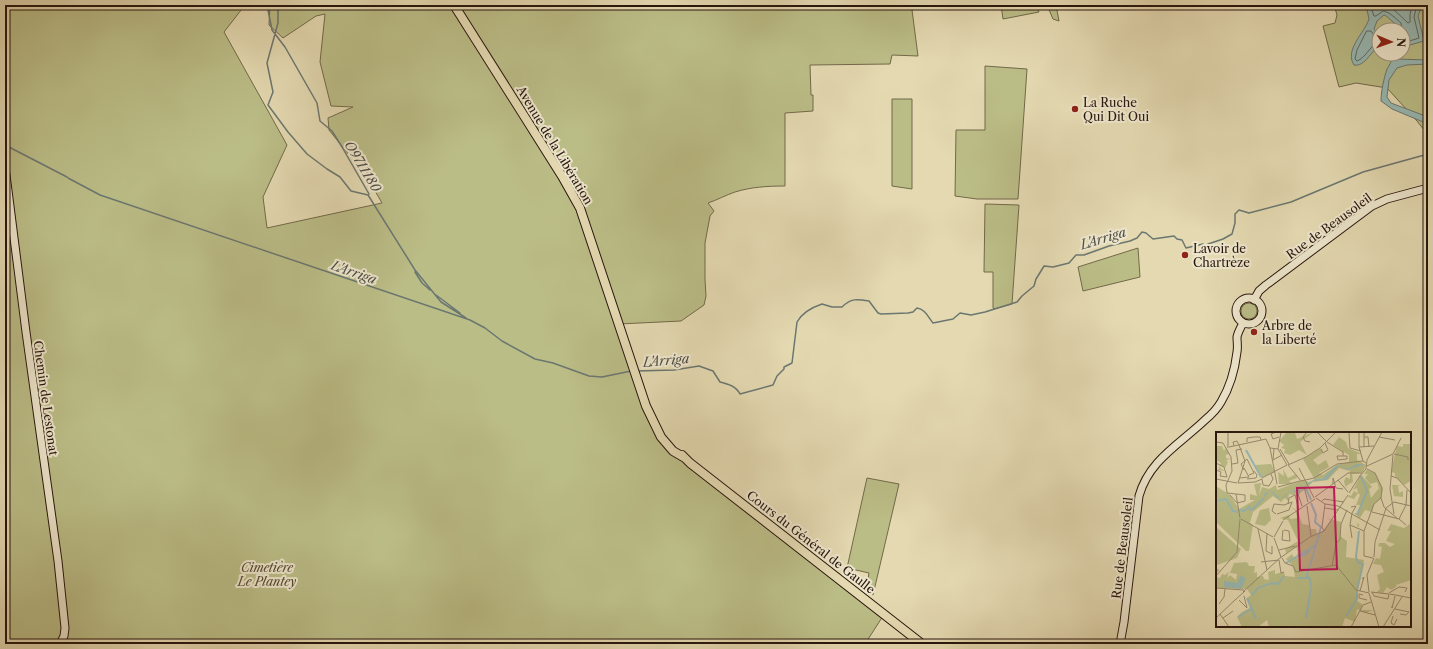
<svg xmlns="http://www.w3.org/2000/svg" width="1433" height="649" font-family="'Libre Caslon Text',serif">
	<style>
		.green { fill: #bbbd87; stroke: #72694a; fill-rule: evenodd }
		.water { fill: #98b9b4; stroke: #6b7771 }
		.lines { fill: none; stroke-linecap: round; stroke-linejoin: round }
		.shore { stroke: #606760; stroke-width: 1 }
		.stream { stroke: #6b7771; stroke-width: 1.5 }
		.secondary-casing { stroke: #28150d; stroke-width: 9 }
		.primary-casing { stroke: #28150d; stroke-width: 10 }
		.secondary { stroke: #ede6cc; stroke-width: 7 }
		.primary { stroke: #e4d9b1; stroke-width: 8 }
		.poi-dot { fill: #8f2418; stroke: #ede6cc; stroke-width: 1.5 }
		.labels { text-anchor: middle; dominant-baseline: central; stroke-width: 4; stroke-linejoin: round; paint-order: stroke }
		.poi-label { font-size: 12px; fill: #28150d; stroke: #ede6cc; text-anchor: start }
		.street-label { font-size: 12px; fill: #28150d; stroke: #ede6cc }
		.park-label { font-size: 12px; font-style: italic; fill: #544732; stroke: #ede6cc }
		.water-label { font-size: 13px; font-style: italic; fill: #4f4e47; stroke: #ede6cc }
		.inset-river { fill: none; stroke: #98b9b4; stroke-width: 2 }
		.inset-road { fill: none; stroke: #998b6f; stroke-width: 1 }
		.view { fill: #c2185b; fill-opacity: 0.15; stroke: #c2185b; stroke-width: 2 }
		.inset-edge { fill: none; stroke: #28150d; stroke-width: 2 }
	</style>
	<rect width="100%" height="100%" fill="#e4d9b1"/>
	<filter id="stains"><feTurbulence type="fractalNoise" baseFrequency=".005" numOctaves="4"/><feColorMatrix values="0 0 0 0 .2 0 0 0 0 .09 0 0 0 0 .02 0 0 0 .5 -.17"/></filter>
	<radialGradient id="worn" r=".72"><stop offset=".6" stop-color="#630" stop-opacity="0"/><stop offset="1" stop-color="#630" stop-opacity=".3"/></radialGradient>
	<path class="green" d="M 5,5 L 245,5 L 224,32 L 287,145 L 263,197 L 267,228 L 382,203 L 367,177 L 367,163 L 349,155 L 329,130 L 328,118 L 353,107 L 331,106 L 320,62 L 325,14 L 316,16 L 283,38 L 269,25 L 270,5 L 932,5 L 912,10 L 918,56 L 892,55 L 890,64 L 810,65 L 811,95 L 813,95 L 813,111 L 785,113 L 785,186 C 768,186 751,187 735,192 C 726,195 717,200 708,203 L 714,211 L 710,216 L 705,243 L 705,280 L 706,296 L 704,305 L 681,321 L 619,324 L 633,365 L 669,451 L 883,616 L 865,644 L 5,644 Z
		M 1001,5 L 1036,5 L 1039,12 L 1003,19 Z
		M 1047,5 L 1056,5 L 1059,21 L 1053,19 Z
		M 1329,5 L 1428,5 L 1428,135 L 1417,121 L 1387,88 L 1356,83 L 1339,87 L 1323,26 L 1335,23 L 1337,15 L 1335,8 ZM 1379,30 L 1403,30 L 1403,54 L 1379,54 Z
		M 985,66 L 1027,69 L 1018,199 L 977,199 L 955,196 L 956,130 L 985,130 Z
		M 892,99 L 912,99 L 912,189 L 892,186 Z
		M 985,204 L 1019,205 L 1012,304 L 994,309 L 993,308 L 993,272 L 984,272 Z
		M 1138,248 L 1140,277 L 1083,291 L 1078,267 Z
		M1241 311a8 8 0 1 1 16 0a8 8 0 1 1-16 0Z
		M 867,478 L 899,484 L 873,595 L 866,590 L 869,573 L 847,568 Z"/>
	<path class="water" d="M 1366,5 L 1422,5 L 1418,16 L 1424,41 L 1403,47 L 1403,30 L 1397,30 L 1398,26 C 1395,24 1386,15 1384,15 L 1377,21 L 1374,29 L 1379,36 L 1379,46 C 1371,51 1365,67 1354,65 C 1344,50 1365,32 1369,19 Z
		M 1392,54 L 1398,54 L 1396,59 L 1428,60 L 1428,64 L 1407,65 L 1397,68 L 1389,80 L 1387,97 L 1391,103 L 1428,117 L 1428,124 L 1392,109 L 1381,101 C 1381,91 1384,78 1387,69 C 1390,63 1393,61 1392,54 Z"/>
	<g class="lines">
		<path class="shore" d="M 1370,5 L 1374,16 L 1376,16 L 1383,11 C 1390,12 1396,19 1401,23 L 1402,30
			M 1376,5 L 1378,8 L 1384,6 L 1391,7 L 1408,23 L 1410,22 L 1410,15 L 1412,5
			M 1367,31 L 1371,31 L 1378,41 C 1370,47 1365,58 1357,61 L 1355,59 L 1357,50 Z
			M 1403,43 L 1419,38 L 1414,17 L 1417,5"/>
		<path class="stream" d="M 267,5 L 272,30 L 285,47 L 317,103 L 320,121 L 332,131 L 342,147 L 369,194
			M 278,5 L 278,23 L 267,63 L 273,92 L 268,105 L 288,132 L 307,154 L 327,169 L 340,177 L 351,191 L 368,195 L 415,270 L 441,302 L 466,318
			M 5,145 L 67,177
			M 68,178 L 100,195 L 470,320 L 485,328 L 502,341 L 535,359 L 553,363 L 589,376 L 602,377 L 631,371
			M 1208,244 L 1223,239 L 1232,234 L 1235,223 L 1235,214 L 1239,210 L 1249,213 L 1291,202 L 1363,172 L 1428,154
			M 415,272 L 422,283 L 430,290
			M 436,295 L 460,313
			M 637,371 L 674,370 L 699,366 L 713,371 L 720,382 C 728,384 736,386 740,394 L 773,385 L 777,376 L 784,369 L 784,367 L 792,363 L 797,322 C 802,313 813,307 822,304 L 832,307 L 842,307 C 851,298 857,299 869,301 L 878,313 L 881,314 L 908,313 L 913,312 L 917,308 C 925,309 928,317 933,323 L 953,319 L 960,313 L 971,315 L 985,312 L 1017,302 L 1022,296 L 1034,286 L 1036,279 L 1041,271 L 1044,266 L 1053,267 L 1069,263 L 1076,255 L 1084,255 L 1109,246 L 1130,241 L 1137,238 L 1142,232 L 1146,233 L 1153,239 L 1174,236 L 1177,239 L 1182,240 L 1186,248 L 1203,244"/>
		<defs>
			<path id="secondary" d="M 5,167 L 26,332 L 58,561 L 65,628 L 64,636 L 60,644
				M1236 311a13 13 0 1 1 26 0a13 13 0 1 1-26 0Z
				M 1254,300 L 1259,291 L 1266,285 L 1372,206 L 1387,199 L 1428,188
				M 1120,644 L 1124,622 L 1139,496 C 1149,460 1180,444 1205,420 C 1211,415 1217,409 1221,402 C 1230,387 1235,369 1237,352 C 1238,347 1237,342 1237,337 C 1238,332 1241,327 1243,323"/>
			<path id="primary" d="M 454,5 L 562,176 L 580,208 L 646,406 L 661,437 L 673,451 L 685,458
				M 682,455 L 690,463 L 922,644"/>
		</defs>
		<use href="#secondary" class="secondary-casing"/>
		<use href="#primary" class="primary-casing"/>
		<use href="#secondary" class="secondary"/>
		<use href="#primary" class="primary"/>
	</g>
	<g class="poi-dot">
		<circle cx="1075" cy="109" r="4"/>
		<circle cx="1185" cy="255" r="4"/>
		<circle cx="1254" cy="332" r="4"/>
	</g>
	<g class="labels">
		<g class="poi-label">
			<text x="1083" y="102">La Ruche<tspan x="1083" dy="14">Qui Dit Oui</tspan></text>
			<text x="1193" y="248">Lavoir de<tspan x="1193" dy="14">Chartrèze</tspan></text>
			<text x="1262" y="325">Arbre de<tspan x="1262" dy="14">la Liberté</tspan></text>
		</g>
		<g class="street-label">
			<text transform="translate(555 145) rotate(59)">Avenue de la Libération</text>
			<text transform="translate(1329 226) rotate(-36)">Rue de Beausoleil</text>
			<text transform="translate(46 398) rotate(82)">Chemin de Lestonat</text>
			<text transform="translate(811 542) rotate(38)">Cours du Général de Gaulle</text>
			<text transform="translate(1122 548) rotate(-83)">Rue de Beausoleil</text>
		</g>
		<g class="park-label">
			<text x="267" y="567">Cimetière<tspan x="267" dy="14">Le Plantey</tspan></text>
		</g>
		<g class="water-label">
			<text transform="translate(363 166) rotate(59)">O9711180</text>
			<text transform="translate(1103 238) rotate(-17)">L'Arriga</text>
			<text transform="translate(354 272) rotate(19)">L'Arriga</text>
			<text transform="translate(666 360) rotate(-5)">L'Arriga</text>
		</g>
	</g>
	<g transform="translate(1216 432)">
		<rect width="195" height="195" fill="#e4d9b1"/>
		<path d="M 71,0 L 79,1 L 81,7 L 98,0 L 84,10 L 91,23 L 83,18 L 74,23 L 68,21 L 69,17 L 65,16 L 68,13 L 63,9 ZM 123,5 L 130,10 L 132,16 L 146,22 L 141,22 L 141,28 L 150,33 L 147,40 L 136,42 L 137,50 L 130,54 L 133,57 L 129,54 L 128,49 L 130,45 L 134,47 L 134,39 L 123,36 L 112,48 L 97,50 L 81,64 L 73,62 L 72,69 L 69,66 L 65,70 L 57,64 L 37,80 L 34,91 L 37,93 L 33,119 L 30,119 L 0,90 L 0,54 L 14,63 L 23,77 L 39,68 L 34,68 L 34,62 L 41,64 L 38,52 L 45,51 L 43,64 L 46,55 L 53,57 L 60,53 L 61,58 L 76,52 L 63,52 L 62,40 L 68,44 L 67,37 L 72,46 L 80,42 L 81,46 L 73,49 L 77,52 L 87,48 L 95,51 L 99,48 L 87,27 L 105,16 L 107,21 L 97,28 L 102,33 L 110,28 L 113,35 L 103,41 L 107,43 L 121,33 L 133,30 L 133,23 L 117,13 ZM 187,12 L 195,12 L 195,49 L 188,53 L 179,44 L 179,41 L 175,40 L 181,14 L 187,15 ZM 0,14 L 6,14 L 8,19 L 10,16 L 13,22 L 10,23 L 10,26 L 15,27 L 10,28 L 12,30 L 9,36 L 5,33 L 4,36 L 9,39 L 2,38 L 5,31 L 0,28 ZM 55,32 L 59,40 L 45,46 L 39,33 ZM 151,38 L 159,41 L 167,57 L 165,66 L 158,72 L 156,80 L 149,78 L 144,86 L 141,84 L 140,91 L 143,92 L 143,95 L 141,94 L 142,92 L 140,91 L 141,83 L 138,82 L 143,80 L 145,73 L 140,73 L 144,63 L 142,61 L 138,67 L 132,65 L 133,63 L 135,64 L 138,59 L 142,61 L 141,56 L 137,58 L 145,43 L 156,55 L 153,57 L 155,66 L 163,56 L 161,50 L 154,52 L 149,46 L 152,42 L 148,42 ZM 176,53 L 185,53 L 182,54 L 183,61 L 187,59 L 187,65 L 178,64 ZM 75,75 L 82,79 L 86,92 L 93,93 L 94,97 L 100,97 L 101,102 L 106,100 L 115,88 L 110,86 L 125,90 L 124,104 L 131,109 L 130,125 L 148,128 L 140,168 L 147,173 L 145,178 L 157,178 L 150,181 L 141,177 L 139,190 L 129,186 L 126,195 L 53,195 L 51,188 L 42,195 L 26,195 L 21,185 L 26,180 L 34,176 L 31,166 L 35,163 L 31,157 L 0,156 L 0,145 L 4,146 L 6,142 L 9,143 L 13,140 L 11,146 L 14,143 L 20,148 L 21,142 L 14,141 L 18,131 L 31,130 L 33,134 L 39,134 L 38,141 L 41,140 L 41,145 L 47,144 L 48,147 L 53,148 L 52,140 L 59,138 L 59,142 L 68,140 L 69,144 L 79,145 L 77,134 L 70,127 L 76,122 L 78,126 L 82,123 L 81,117 L 80,115 L 70,121 L 69,117 L 82,109 L 72,88 L 64,86 L 73,83 L 74,87 L 81,86 L 80,79 ZM 53,76 L 55,88 L 49,94 L 39,92 L 44,78 ZM 195,91 L 195,148 L 180,153 L 180,155 L 175,158 L 171,155 L 167,161 L 161,160 L 164,157 L 161,143 L 168,140 L 165,133 L 157,132 L 160,126 L 164,127 L 166,115 L 162,114 L 163,111 L 169,111 L 174,115 L 179,112 L 170,109 L 175,99 L 171,99 L 175,92 L 188,96 ZM 0,95 L 25,117 L 21,126 L 1,133 L 0,136 L 4,138 L 1,141 L 0,141 Z" fill="#bbbd87"/>
		<path d="M 141,32 L 149,32 L 131,38 L 129,37 L 124,33 L 110,48 L 97,49 L 95,51 L 90,53 L 87,59 L 84,58 L 84,61 L 76,60 L 80,57 L 84,58 L 84,55 L 82,56 L 80,56 L 77,57 L 70,64 L 65,67 L 62,66 L 59,64 L 56,60 L 52,60 L 49,66 L 48,62 L 53,59 L 57,60 L 65,67 L 77,57 L 87,53 L 84,55 L 86,59 L 90,52 L 99,47 L 106,47 L 120,34 L 125,33 L 131,37 ZM 25,143 L 30,147 L 25,157 L 8,155 L 8,149 L 21,151 Z" fill="#98b9b4"/>
		<path class="inset-river" d="M 30,18 L 45,45M 89,54 L 95,68M 0,69 L 10,67 L 17,79 L 22,80M 23,78 L 28,79 L 33,75 L 34,78 L 37,77 L 48,66M 141,83 L 151,59 L 145,44M 81,123 L 89,123 L 94,118M 70,131 L 100,113M 94,134 L 105,95 L 99,90 L 100,83 L 95,71M 91,144 L 94,147 L 95,155M 81,146 L 90,146 L 93,135M 56,151 L 62,152 L 68,144M 141,158 L 147,132 L 142,130 L 140,125 L 143,99M 36,163 L 42,156 L 56,151M 31,166 L 40,187M 130,184 L 141,167 L 141,159M 22,185 L 35,177M 90,186 L 95,156"/>
		<path class="inset-road" d="M 12,0 L 12,16M 60,0 L 55,2 L 57,7 L 63,5M 65,0 L 62,17 L 71,33M 91,0 L 87,5 L 89,9 L 94,10M 101,0 L 110,9M 143,0 L 143,15 L 147,29 L 150,31M 148,0 L 148,15M 133,1 L 134,16 L 145,19M 148,5 L 152,5 L 153,15M 163,5 L 179,8M 0,10 L 7,11 L 15,25 L 16,39 L 10,53 L 11,61 L 20,62M 31,10 L 31,6 L 38,5 L 44,5 L 45,8M 111,10 L 127,20M 18,14 L 17,10 L 21,9 L 23,13M 13,15 L 50,7 L 54,16 L 62,17M 143,15 L 158,14M 54,16 L 61,52M 58,16 L 57,28 L 66,23M 64,17 L 73,32M 105,17 L 107,21 L 112,18 L 109,11M 127,19 L 127,24 L 131,24 L 131,27 L 122,28 L 121,24 L 127,24M 177,22 L 185,6M 178,22 L 192,25 L 192,28M 177,23 L 174,57 L 178,82M 90,25 L 104,16 L 120,0M 0,31 L 8,35 L 11,45M 16,32 L 22,31 L 20,18 L 26,17M 72,33 L 85,49 L 98,46 L 121,32 L 147,29M 72,33 L 90,25M 151,34 L 177,22M 83,36 L 98,66M 151,37 L 159,41 L 166,56 L 165,66 L 168,75 L 182,87M 0,38 L 5,40 L 4,44 L 11,45M 28,38 L 25,32 L 31,27 L 38,41 L 33,43M 175,44 L 181,46 L 195,61M 143,45 L 150,37 L 151,28 L 166,0M 23,46 L 33,45 L 28,36M 46,46 L 71,33M 0,47 L 21,51M 31,47 L 40,46 L 41,43 L 38,39M 46,47 L 47,53 L 53,54 L 57,47 L 55,42M 122,48 L 132,60M 22,51 L 29,29 L 23,13M 22,51 L 39,50 L 46,47M 117,52 L 117,46 L 120,56 L 127,57M 62,55 L 84,49M 88,55 L 92,70M 133,61 L 144,44M 20,62 L 24,86M 20,62 L 29,63 L 29,69 L 21,71M 82,62 L 86,74M 14,63 L 22,72M 99,65 L 132,41 L 146,41M 100,66 L 109,72 L 122,74 L 164,98M 106,69 L 108,67 L 128,70M 72,72 L 73,66 L 79,63 L 83,78M 91,74 L 95,104M 135,75 L 140,74 L 136,81M 109,76 L 122,78M 156,80 L 183,87 L 190,93M 136,81 L 134,93 L 148,99M 60,82 L 56,79 L 58,72 L 68,73 L 76,70 L 73,78 L 61,82M 25,87 L 57,105M 183,87 L 190,73 L 191,58M 67,88 L 99,67M 134,93 L 136,106M 42,97 L 51,138M 67,98 L 66,108 L 74,109 L 73,99 L 68,98M 108,99 L 106,95 L 109,72M 148,99 L 158,72 L 165,66M 148,99 L 148,124 L 157,126M 58,105 L 67,89M 58,106 L 65,125M 63,118 L 79,114M 50,119 L 51,101M 50,119 L 56,122 L 56,114M 158,125 L 159,110 L 170,76 L 178,70 L 195,74M 64,126 L 94,105 L 108,99 L 132,63M 66,126 L 69,131 L 77,134 L 80,140 L 120,133 L 140,158 L 153,161M 63,128 L 65,141 L 68,140M 45,130 L 63,128M 116,134 L 120,112 L 124,107 L 125,92 L 131,78M 0,144 L 21,120 L 24,87M 0,156 L 28,158M 144,159 L 148,145 L 146,147M 27,160 L 65,125M 153,160 L 151,143 L 158,126M 155,160 L 173,162M 156,160 L 158,164 L 172,167 L 173,162M 153,161 L 163,195M 173,161 L 183,155 L 191,156 L 189,160M 174,162 L 195,166M 147,163 L 143,162 L 143,166 L 151,168M 19,168 L 29,159M 23,168 L 31,176 L 28,164M 3,172 L 8,165 L 9,157M 176,174 L 176,176 L 179,164M 179,177 L 193,180 L 190,183 L 184,182M 144,179 L 159,183M 4,182 L 13,195M 177,184 L 175,191 L 178,193 L 181,187M 0,186 L 20,167M 7,186 L 17,179M 135,195 L 147,173 L 155,170M 167,195 L 186,165"/>
		<path class="view" d="M 118,55 L 121,137 L 84,138 L 81,56 Z"/>
		<rect width="195" height="195" class="inset-edge"/>
	</g>
	<rect width="1433" height="649" fill="none" stroke="#e4d9b1" stroke-width="20"/>
	<rect x="6" y="6" width="1421" height="637" fill="none" stroke="#28150d" stroke-width="2"/>
	<rect x="10" y="10" width="1413" height="629" fill="none" stroke="#28150d"/>
	<g transform="translate(1391 42) rotate(92)"><circle r="19" fill="#ede6cc" stroke="#9e9280"/>
	<path d="M0-3L7 15L0 10L-7 15Z" fill="#8f2418"/>
	<text y="-6" font-size="11" font-weight="bold" text-anchor="middle" fill="#28150d">N</text>
	</g>
	<rect width="100%" height="100%" filter="url(#stains)"/>
	<rect width="100%" height="100%" fill="url(#worn)"/>
</svg>
